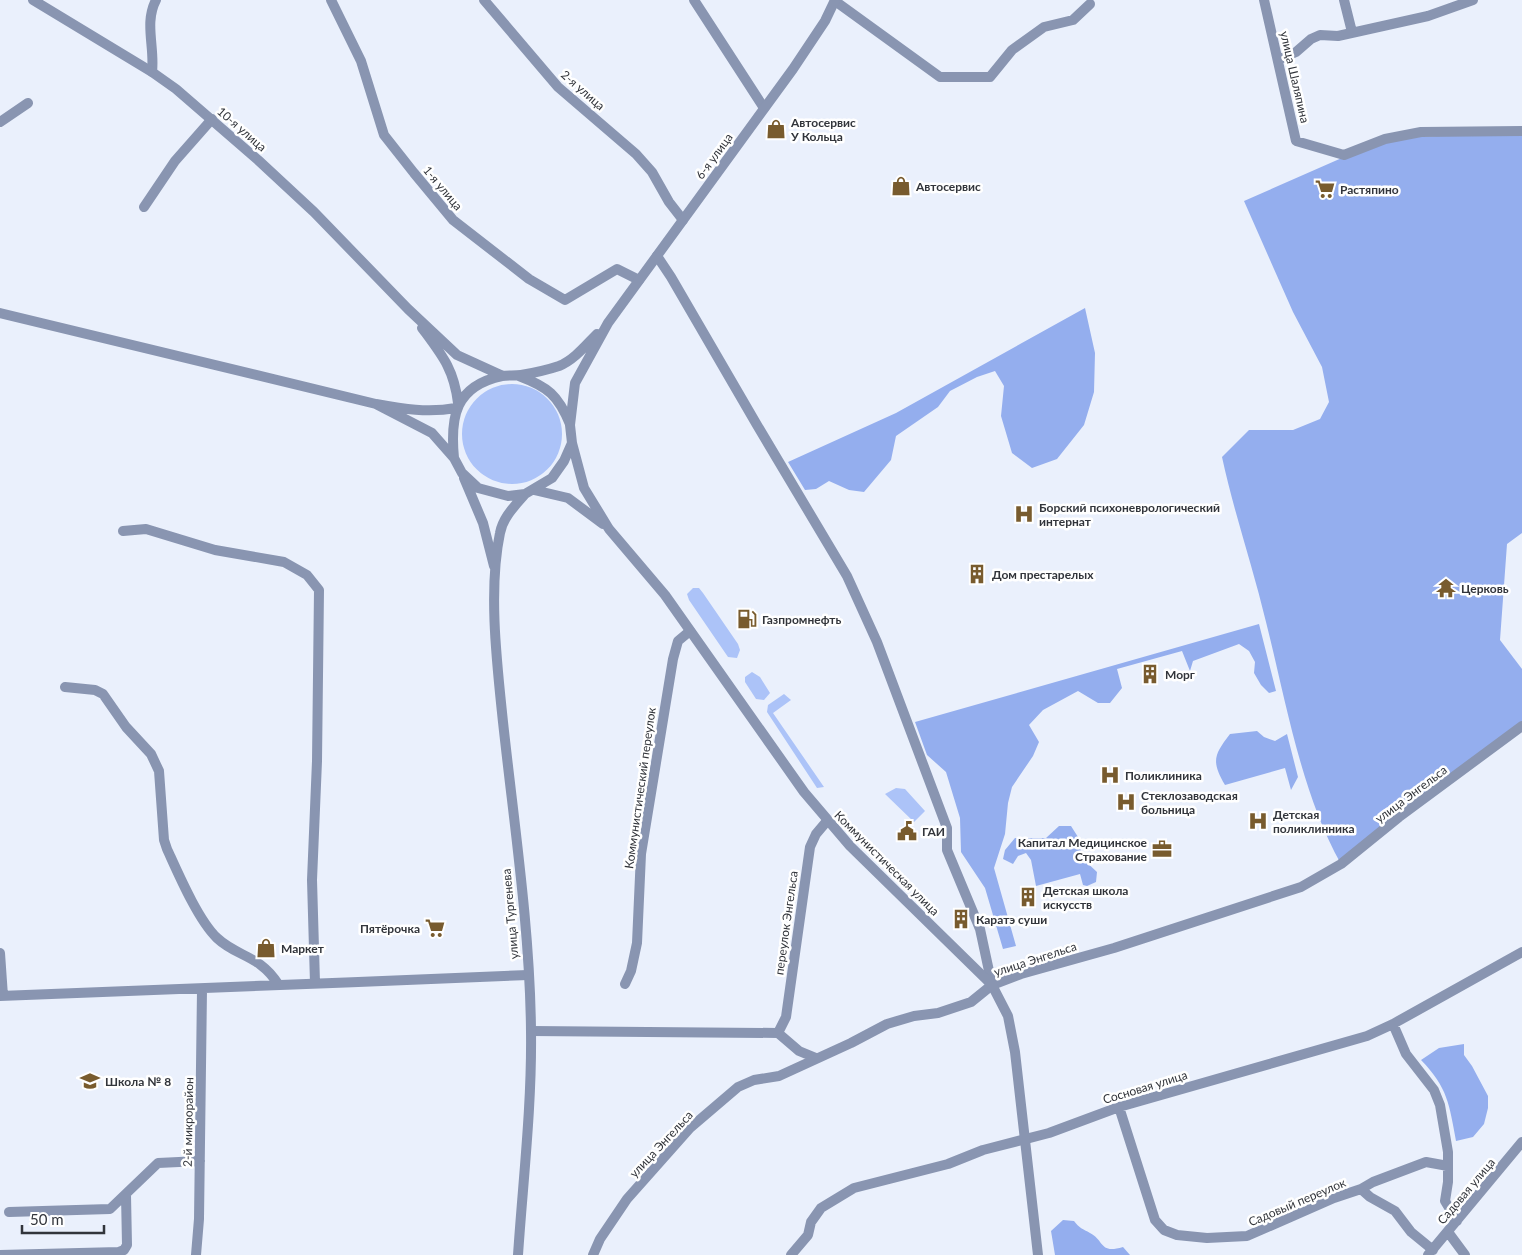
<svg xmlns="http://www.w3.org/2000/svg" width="1522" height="1255" font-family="Lato,sans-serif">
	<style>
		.green { fill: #acc3f8 }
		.forest { fill: #94aeee }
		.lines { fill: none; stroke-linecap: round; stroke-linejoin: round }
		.minor { stroke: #8995b1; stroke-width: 10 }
		.tertiary { stroke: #8995b1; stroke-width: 10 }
		.labels { text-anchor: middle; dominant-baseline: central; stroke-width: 5; stroke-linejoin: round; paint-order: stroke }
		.street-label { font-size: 12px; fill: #32353b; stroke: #fff }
		.poi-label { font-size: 12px; font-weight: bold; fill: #32353b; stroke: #fff; text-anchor: start }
	</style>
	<rect width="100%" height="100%" fill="#eaf0fc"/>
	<path class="green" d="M462 434a50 50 0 1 1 100 0a50 50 0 1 1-100 0Z
		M 693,588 L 699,588 L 703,593 L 738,644 L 740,650 L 737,658 L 728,657 L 689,600 L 687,594 Z
		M 752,672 L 760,677 L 770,693 L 764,700 L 756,699 L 745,682 L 745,677 Z
		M 784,694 L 791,700 L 773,713 L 824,787 L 817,788 L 767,712 L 768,705 Z
		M 896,788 L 905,789 L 925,811 L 914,822 L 885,794 Z"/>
	<path class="forest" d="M 1522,131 L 1522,533 L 1507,544 L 1500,640 L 1522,669 L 1522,726 L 1341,864 C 1301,793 1286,701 1266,622 C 1253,567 1234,513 1222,457 L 1249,430 L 1293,430 L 1320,419 L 1329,402 L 1322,367 L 1293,312 L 1244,201 L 1385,139 Z
		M 1085,308 L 1095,353 L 1094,392 L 1084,425 L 1057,459 L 1032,468 L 1012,453 L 1001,416 L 1004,386 L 995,371 L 977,377 L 950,391 L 938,407 L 896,436 L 891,460 L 864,492 L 849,490 L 829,481 L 816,489 L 805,490 L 788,462 L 896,413 Z
		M 1259,624 L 1276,691 L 1269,693 L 1261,685 L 1254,673 L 1255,662 L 1249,651 L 1239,644 L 1193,661 L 1190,671 L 1182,651 L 1117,669 L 1122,688 L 1110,703 L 1098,703 L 1078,691 L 1043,710 L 1029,725 L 1039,742 L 1033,756 L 1012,787 L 1008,803 L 1005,834 L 994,868 L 1016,946 L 1003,949 L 985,888 L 961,852 L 960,818 L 946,772 L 927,755 L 915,722 Z
		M 1257,731 L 1264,737 L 1275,741 L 1287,734 L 1298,777 L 1291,790 L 1285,768 L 1225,785 C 1211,761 1214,755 1230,734 Z
		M 1059,826 L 1071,826 L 1078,837 L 1082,858 L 1097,872 L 1096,882 L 1087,886 L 1083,885 L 1080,874 L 1036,886 L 1031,860 L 1026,853 L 1018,856 L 1013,864 L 1003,859 L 1005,850 L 1015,838 L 1046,838 Z
		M 1464,1044 L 1464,1055 L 1472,1066 L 1488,1096 L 1488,1108 L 1484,1124 L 1473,1137 L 1456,1141 C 1449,1104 1448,1088 1421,1060 L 1439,1048 Z
		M 1063,1220 L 1074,1221 C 1079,1228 1083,1229 1090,1233 C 1105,1241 1099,1254 1123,1247 L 1130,1255 L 1055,1255 L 1051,1231 Z"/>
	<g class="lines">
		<path class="minor" d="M 331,0 L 361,61 L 384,135 L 414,173 L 453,220 L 529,279 L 565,300 L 617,269 L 639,280
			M 484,0 L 558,87 L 636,154 L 652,172 L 669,202 L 683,220
			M 694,0 L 764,108
			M 1264,0 L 1296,141 L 1344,155 L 1385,139 L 1421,132 L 1522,131
			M 1344,0 L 1352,32
			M 835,1 L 940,77 L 990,77 L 1012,50 L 1044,27 L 1073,20 L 1090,4
			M 1278,60 L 1296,52 L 1311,39 L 1320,35 L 1338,36 L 1428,16 L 1473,0
			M 152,72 C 155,47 144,23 156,0
			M 0,122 L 28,103
			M 144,207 L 175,161 L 212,119
			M 657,256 L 671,277 L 757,425 L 847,576 L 877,642 L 947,828 L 947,850 L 980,929 L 992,985
			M 123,531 L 146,529 L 215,550 L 284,562 L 307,575 L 319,590 L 317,761 L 312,880 L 315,983
			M 65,687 L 95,690 L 103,694 L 126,727 L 151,754 L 159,771 L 164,840 L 167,849 C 178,873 198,920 217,938 C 237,957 260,955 278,984
			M 0,953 L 3,996
			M 625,984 L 631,971 L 637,943 L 641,854 L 673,659 L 678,641 L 690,631
			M 0,996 C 176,990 352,982 528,975
			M 1393,1024 L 1406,1054 L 1434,1090 L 1440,1105 L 1448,1152 L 1448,1182 L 1445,1201 L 1457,1221
			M 531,1031 L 778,1033 L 799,1051 L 816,1058
			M 778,1033 L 786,1017 L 810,847 L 816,834 L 827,821
			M 1119,1107 L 1155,1220 L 1164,1230 L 1177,1235 L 1207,1238 L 1247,1236 L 1334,1198 L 1361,1189 L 1373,1182 L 1426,1162 L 1448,1166
			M 1361,1189 L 1370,1197 L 1395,1211 L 1411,1232 L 1433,1250
			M 9,1212 L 110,1209 L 158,1163 L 200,1161
			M 1448,1232 L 1465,1255
			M 0,1255 L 119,1252 L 124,1250 L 127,1245 L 126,1195
			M 196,1255 L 199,1219 L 202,990
			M 593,1255 L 600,1239 L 627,1199 L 690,1128 L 738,1087 L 754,1080 L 779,1076 L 851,1043 L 887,1024 L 914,1016 L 938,1013 L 971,1002 L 992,985 L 1021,974 L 1114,948 L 1301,887 L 1341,864 L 1399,817 L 1522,726
			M 791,1255 L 808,1235 L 811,1222 L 821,1208 L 854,1188 L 948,1164 L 983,1150 L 1049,1133 L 1119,1107 L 1367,1036 L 1393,1024 L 1522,952
			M 1428,1255 L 1522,1142"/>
		<path class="tertiary" d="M 33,0 L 152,72 L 176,89 L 258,160 L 314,212 L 408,309 L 457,355 L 503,376
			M 0,313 L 376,404 C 403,409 428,413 456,408
			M 422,328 C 442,355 454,369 458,403
			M 519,376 C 548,387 558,395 570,424
			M 376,404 L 432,433 L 454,458 L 462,473 L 478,488 L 508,496 L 525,494 L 552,478 L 564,461 L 572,443 L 570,425 L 575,383 L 608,323 L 793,69 L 825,21 L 835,0
			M 572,443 L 584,488 L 609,529 L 665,595 L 804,792 L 850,846 L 992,985 L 1008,1016 L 1015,1052 L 1038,1255
			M 454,458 C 450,417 455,386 502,376 C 508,375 515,376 521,375 C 533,373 547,370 559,366 C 574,360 586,345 597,334
			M 464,478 L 483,523 L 494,566
			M 534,490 L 568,498 L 603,524
			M 518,1255 C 523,1181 532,1105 531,1031 C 530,928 514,824 503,722 C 497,664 488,590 500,533 C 503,517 515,506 525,494"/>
	</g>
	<defs>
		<symbol id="shop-bare" viewBox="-9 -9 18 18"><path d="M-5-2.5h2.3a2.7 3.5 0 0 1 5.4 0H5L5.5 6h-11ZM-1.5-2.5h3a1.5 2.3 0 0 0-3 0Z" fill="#785b2e" stroke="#fff" stroke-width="2.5" paint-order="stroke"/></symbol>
		<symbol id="supermarket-bare" viewBox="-9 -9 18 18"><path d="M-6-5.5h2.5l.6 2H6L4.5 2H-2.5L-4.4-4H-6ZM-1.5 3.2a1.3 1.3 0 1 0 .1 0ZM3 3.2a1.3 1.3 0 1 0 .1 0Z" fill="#785b2e" stroke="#fff" stroke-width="2.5" paint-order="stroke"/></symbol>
		<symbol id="hospital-bare" viewBox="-9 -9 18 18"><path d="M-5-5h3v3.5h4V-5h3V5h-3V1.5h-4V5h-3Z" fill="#785b2e" stroke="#fff" stroke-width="2.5" paint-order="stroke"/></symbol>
		<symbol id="building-bare" viewBox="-9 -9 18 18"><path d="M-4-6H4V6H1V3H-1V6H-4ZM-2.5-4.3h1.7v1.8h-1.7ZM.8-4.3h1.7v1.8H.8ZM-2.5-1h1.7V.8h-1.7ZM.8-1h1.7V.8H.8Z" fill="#785b2e" stroke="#fff" stroke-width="2.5" paint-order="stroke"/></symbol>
		<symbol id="temple-bare" viewBox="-9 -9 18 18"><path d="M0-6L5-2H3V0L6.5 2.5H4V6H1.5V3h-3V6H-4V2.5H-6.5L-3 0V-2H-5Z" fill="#785b2e" stroke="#fff" stroke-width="2.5" paint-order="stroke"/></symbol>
		<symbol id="fuel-bare" viewBox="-9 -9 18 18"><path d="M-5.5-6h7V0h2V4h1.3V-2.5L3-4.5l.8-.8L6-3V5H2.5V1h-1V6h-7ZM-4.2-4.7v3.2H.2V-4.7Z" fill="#785b2e" stroke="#fff" stroke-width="2.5" paint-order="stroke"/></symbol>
		<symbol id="civic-bare" viewBox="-9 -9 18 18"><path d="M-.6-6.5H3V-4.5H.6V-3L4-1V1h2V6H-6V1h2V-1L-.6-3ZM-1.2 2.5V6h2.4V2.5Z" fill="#785b2e" stroke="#fff" stroke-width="2.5" paint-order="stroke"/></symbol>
		<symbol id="office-bare" viewBox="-9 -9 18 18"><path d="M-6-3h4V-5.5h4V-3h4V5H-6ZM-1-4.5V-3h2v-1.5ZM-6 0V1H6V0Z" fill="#785b2e" stroke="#fff" stroke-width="2.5" paint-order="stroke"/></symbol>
		<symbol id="school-bare" viewBox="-9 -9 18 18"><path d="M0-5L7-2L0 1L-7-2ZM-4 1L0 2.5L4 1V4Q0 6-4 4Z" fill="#785b2e" stroke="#fff" stroke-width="2.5" paint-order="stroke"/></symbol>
	</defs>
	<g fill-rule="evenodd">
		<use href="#shop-bare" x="762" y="115" width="28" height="28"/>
		<use href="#shop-bare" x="887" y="172" width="28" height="28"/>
		<use href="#supermarket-bare" x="1311" y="175" width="28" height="28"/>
		<use href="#hospital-bare" x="1010" y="500" width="28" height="28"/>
		<use href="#building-bare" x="963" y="560" width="28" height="28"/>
		<use href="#temple-bare" x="1432" y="574" width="28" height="28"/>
		<use href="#fuel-bare" x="733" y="605" width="28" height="28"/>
		<use href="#building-bare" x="1136" y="660" width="28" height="28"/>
		<use href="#hospital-bare" x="1096" y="761" width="28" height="28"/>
		<use href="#hospital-bare" x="1112" y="788" width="28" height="28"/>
		<use href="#hospital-bare" x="1244" y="807" width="28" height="28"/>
		<use href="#civic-bare" x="893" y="817" width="28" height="28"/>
		<use href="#office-bare" x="1148" y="835" width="28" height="28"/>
		<use href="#building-bare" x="1014" y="883" width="28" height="28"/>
		<use href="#building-bare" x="947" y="905" width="28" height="28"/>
		<use href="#supermarket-bare" x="421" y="914" width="28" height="28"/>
		<use href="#shop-bare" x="252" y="934" width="28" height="28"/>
		<use href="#school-bare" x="76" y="1067" width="28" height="28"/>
	</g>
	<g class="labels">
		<g class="street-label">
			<text transform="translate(1295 77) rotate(77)">улица Шаляпина</text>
			<text transform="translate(583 90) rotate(41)">2-я улица</text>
			<text transform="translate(242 129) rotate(41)">10-я улица</text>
			<text transform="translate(714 156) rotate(-54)">6-я улица</text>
			<text transform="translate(443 188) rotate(50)">1-я улица</text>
			<text transform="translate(640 788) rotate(-82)">Коммунистический переулок</text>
			<text transform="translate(1411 794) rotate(-37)">улица Энгельса</text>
			<text transform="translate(887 863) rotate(45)">Коммунистическая улица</text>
			<text transform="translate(510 914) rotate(-95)">улица Тургенева</text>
			<text transform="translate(786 923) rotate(-82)">переулок Энгельса</text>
			<text transform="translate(1035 959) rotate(-18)">улица Энгельса</text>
			<text transform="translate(1145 1087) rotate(-17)">Сосновая улица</text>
			<text transform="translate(188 1122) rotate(-89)">2-й микрорайон</text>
			<text transform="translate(661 1144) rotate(-47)">улица Энгельса</text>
			<text transform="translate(1466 1191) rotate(-50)">Садовая улица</text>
			<text transform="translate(1297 1202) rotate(-23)">Садовый переулок</text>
		</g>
		<g class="poi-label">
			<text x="791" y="122">Автосервис<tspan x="791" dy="14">У Кольца</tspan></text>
			<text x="916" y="186">Автосервис</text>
			<text x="1340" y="189">Растяпино</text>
			<text x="1039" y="507">Борский психоневрологический<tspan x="1039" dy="14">интернат</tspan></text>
			<text x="992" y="574">Дом престарелых</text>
			<text x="1461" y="588">Церковь</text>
			<text x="762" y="619">Газпромнефть</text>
			<text x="1165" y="674">Морг</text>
			<text x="1125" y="775">Поликлиника</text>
			<text x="1141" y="795">Стеклозаводская<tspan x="1141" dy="14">больница</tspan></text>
			<text x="1273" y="814">Детская<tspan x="1273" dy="14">поликлинника</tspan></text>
			<text x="922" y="831">ГАИ</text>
			<text x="1147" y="842" text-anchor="end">Капитал Медицинское<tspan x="1147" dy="14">Страхование</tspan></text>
			<text x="1043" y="890">Детская школа<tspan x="1043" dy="14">искусств</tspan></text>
			<text x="976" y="919">Каратэ суши</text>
			<text x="420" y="928" text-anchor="end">Пятёрочка</text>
			<text x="281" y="948">Маркет</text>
			<text x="105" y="1081">Школа № 8</text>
		</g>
	</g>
	<path d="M22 1225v8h82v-8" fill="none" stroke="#32353b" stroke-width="2.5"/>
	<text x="30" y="1225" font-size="15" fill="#32353b" stroke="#ffffff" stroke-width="4" paint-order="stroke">50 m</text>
</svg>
